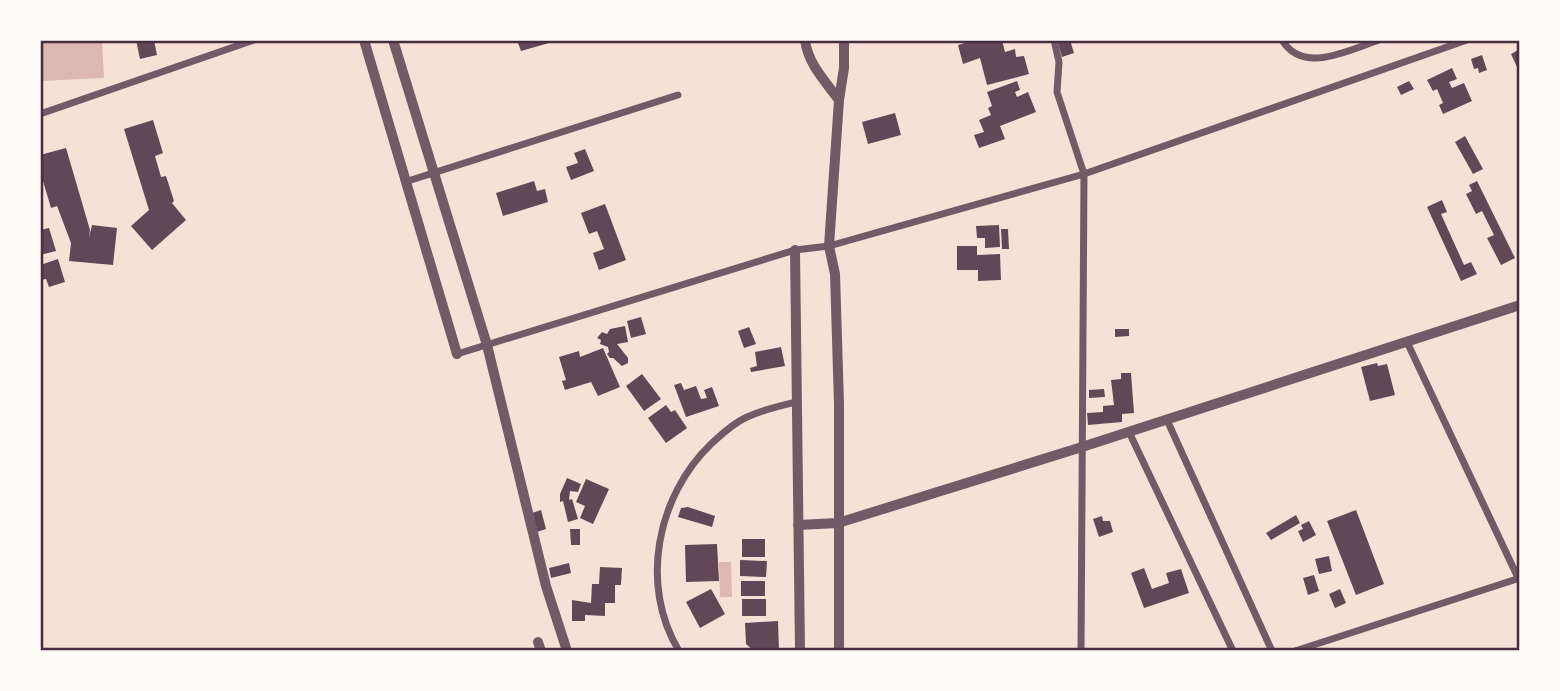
<svg xmlns="http://www.w3.org/2000/svg" width="1560" height="691" font-family="Montserrat,sans-serif">
	<style>
		.water { fill: #dcb8b0 }
		.building { fill: #644757 }
		.lines { fill: none; stroke-linecap: round; stroke-linejoin: round }
		.minor { stroke: #755966; stroke-width: 7 }
		.tertiary { stroke: #755966; stroke-width: 10 }
		.neatline { fill: none; stroke: #4a2c40; stroke-width: 2.5 }
	</style>
	<rect width="100%" height="100%" fill="#f7e1d7"/>
	<path class="water" d="M 102,40 L 104,78 L 40,81 L 40,43 Z
		M 719,562 L 731,562 L 732,597 L 720,597 Z"/>
	<path class="building" d="M 136,40 L 154,40 L 157,55 L 140,59 Z
		M 517,40 L 556,40 L 556,41 L 521,51 Z
		M 975,40 L 1002,40 L 1005,52 L 1015,49 L 1016,57 L 1024,56 L 1029,74 L 987,85 L 980,58 L 963,64 L 958,45 Z
		M 1057,40 L 1070,40 L 1074,53 L 1062,57 Z
		M 1520,49 L 1520,66 L 1517,67 L 1511,54 Z
		M 1482,55 L 1487,70 L 1479,73 L 1478,68 L 1474,69 L 1471,59 Z
		M 1452,68 L 1457,79 L 1449,82 L 1452,88 L 1464,83 L 1472,101 L 1443,114 L 1439,105 L 1443,103 L 1437,89 L 1433,91 L 1427,80 Z
		M 1017,81 L 1020,90 L 1015,92 L 1017,97 L 1028,92 L 1036,112 L 1000,126 L 1005,139 L 979,148 L 974,135 L 984,132 L 979,120 L 991,115 L 988,108 L 992,106 L 987,92 Z
		M 1409,81 L 1414,89 L 1401,95 L 1397,87 Z
		M 895,113 L 901,135 L 868,144 L 862,122 Z
		M 153,120 L 163,153 L 155,156 L 161,177 L 166,176 L 174,201 L 172,203 L 186,220 L 152,250 L 131,226 L 149,210 L 124,129 Z
		M 1465,136 L 1483,169 L 1473,174 L 1455,142 Z
		M 66,148 L 90,230 L 89,238 L 92,225 L 117,228 L 113,265 L 69,261 L 71,243 L 57,206 L 51,208 L 40,171 L 40,155 Z
		M 585,149 L 594,171 L 571,180 L 566,167 L 578,163 L 574,153 Z
		M 534,181 L 537,191 L 545,189 L 548,202 L 503,216 L 496,193 Z
		M 1477,181 L 1515,258 L 1501,265 L 1487,238 L 1494,235 L 1482,211 L 1476,214 L 1466,194 L 1472,191 L 1469,185 Z
		M 1442,200 L 1447,212 L 1441,214 L 1464,265 L 1471,262 L 1477,274 L 1461,281 L 1427,207 Z
		M 605,204 L 626,260 L 599,270 L 593,253 L 604,249 L 597,231 L 589,234 L 581,213 Z
		M 999,225 L 1000,247 L 985,248 L 985,238 L 977,238 L 976,226 Z
		M 49,228 L 56,251 L 40,255 L 40,230 Z
		M 1001,229 L 1008,229 L 1009,249 L 1002,249 Z
		M 957,246 L 977,246 L 977,255 L 1000,254 L 1001,280 L 978,281 L 978,270 L 957,270 Z
		M 58,259 L 65,282 L 49,287 L 46,279 L 40,280 L 40,265 Z
		M 641,317 L 646,334 L 631,338 L 627,321 Z
		M 625,326 L 628,342 L 617,344 L 628,358 L 628,363 L 622,366 L 613,358 L 610,358 L 607,354 L 609,352 L 608,347 L 600,344 L 601,340 L 597,338 L 602,332 L 607,334 L 610,329 Z
		M 749,327 L 756,344 L 744,348 L 738,331 Z
		M 1115,329 L 1129,329 L 1129,336 L 1115,337 Z
		M 781,347 L 785,366 L 751,372 L 750,368 L 757,366 L 755,352 Z
		M 603,348 L 620,387 L 598,396 L 591,382 L 565,390 L 562,381 L 566,380 L 559,357 L 579,351 L 580,357 Z
		M 1377,363 L 1378,366 L 1387,364 L 1395,395 L 1370,401 L 1361,367 Z
		M 1121,373 L 1131,373 L 1134,413 L 1122,414 L 1122,422 L 1088,425 L 1087,413 L 1103,412 L 1103,406 L 1114,405 L 1111,380 L 1121,379 Z
		M 642,374 L 661,399 L 644,411 L 626,386 Z
		M 681,383 L 684,390 L 696,386 L 701,399 L 707,398 L 704,390 L 712,387 L 719,406 L 686,417 L 674,385 Z
		M 1104,389 L 1105,397 L 1089,398 L 1089,390 Z
		M 666,405 L 671,412 L 675,410 L 687,428 L 666,443 L 648,418 Z
		M 567,478 L 581,484 L 578,492 L 570,491 L 569,500 L 572,499 L 578,519 L 568,522 L 563,501 L 560,502 L 560,494 Z
		M 586,479 L 609,489 L 593,524 L 580,518 L 585,506 L 576,502 Z
		M 688,507 L 715,516 L 712,527 L 678,517 L 681,508 Z
		M 541,510 L 546,529 L 537,532 L 532,513 Z
		M 1356,510 L 1384,584 L 1356,595 L 1327,521 Z
		M 1296,515 L 1300,523 L 1271,540 L 1266,533 Z
		M 1102,516 L 1103,521 L 1110,521 L 1113,532 L 1099,537 L 1093,519 Z
		M 1309,521 L 1316,535 L 1303,542 L 1298,531 L 1303,529 L 1301,525 Z
		M 570,529 L 580,529 L 580,545 L 571,545 Z
		M 742,539 L 765,539 L 765,557 L 742,557 Z
		M 717,544 L 719,581 L 686,582 L 685,545 Z
		M 1329,556 L 1332,571 L 1319,574 L 1315,559 Z
		M 740,560 L 767,561 L 766,577 L 740,576 Z
		M 569,563 L 571,573 L 551,578 L 549,568 Z
		M 600,567 L 622,568 L 621,585 L 615,585 L 615,603 L 605,603 L 605,616 L 585,615 L 585,621 L 572,621 L 572,600 L 591,603 L 592,584 L 599,584 Z
		M 1144,568 L 1152,589 L 1169,583 L 1166,573 L 1181,569 L 1189,593 L 1144,608 L 1131,573 Z
		M 1314,575 L 1319,591 L 1308,595 L 1303,578 Z
		M 741,581 L 765,581 L 765,596 L 741,596 Z
		M 711,589 L 725,614 L 700,628 L 686,602 Z
		M 1340,589 L 1346,603 L 1335,608 L 1329,594 Z
		M 742,599 L 766,599 L 766,616 L 742,616 Z
		M 778,621 L 779,651 L 754,651 L 746,644 L 745,623 Z"/>
	<g class="lines">
		<path class="minor" d="M 1054,40 L 1059,62 L 1057,92 L 1084,174 L 1081,651
			M 1282,40 C 1303,75 1349,50 1379,40
			M 40,114 L 254,40
			M 408,181 L 678,95
			M 1407,342 L 1520,582
			M 457,354 L 795,250 L 829,246 L 1084,174 L 1467,40
			M 1167,420 L 1272,651
			M 1129,432 L 1233,651
			M 679,651 C 639,585 657,496 711,444 C 721,435 732,424 745,418 C 761,410 779,406 796,402
			M 1295,651 L 1520,578"/>
		<path class="tertiary" d="M 364,40 L 457,354
			M 393,40 L 487,345 L 546,586 L 567,651
			M 805,40 C 808,64 825,81 839,100
			M 795,250 L 800,651
			M 798,525 L 838,523 L 1082,447 L 1520,305
			M 538,642 L 541,651
			M 839,651 L 839,404 L 835,274 L 829,246 L 839,100 L 844,68 L 844,40"/>
	</g>
	<rect width="1560" height="691" fill="none" stroke="#fffaf5" stroke-width="84"/>
	<rect x="42" y="42" width="1476" height="607" class="neatline"/>
</svg>
